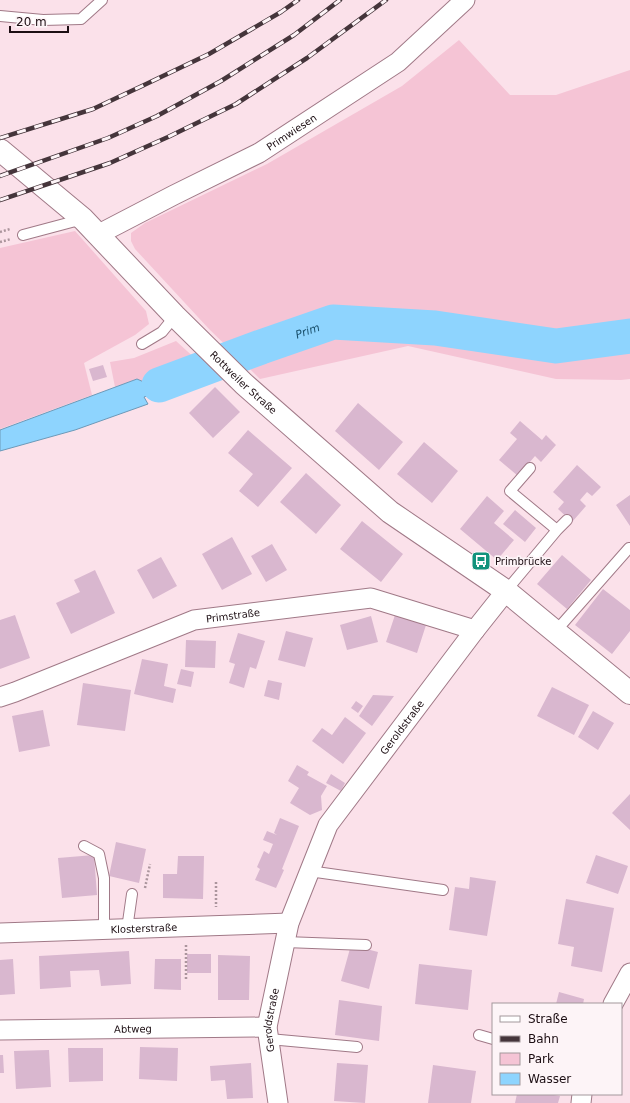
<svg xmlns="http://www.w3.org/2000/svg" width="630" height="1103" font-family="'DejaVu Sans',sans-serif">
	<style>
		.green { fill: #f5c4d5 }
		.water { fill: #8ed4fe; stroke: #6c99b8 }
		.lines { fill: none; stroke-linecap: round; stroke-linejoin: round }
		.river { stroke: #8ed4fe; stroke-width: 35 }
		.building { fill: #d9b7cf }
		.lane-casing { stroke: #a07987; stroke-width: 12 }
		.street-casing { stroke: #a07987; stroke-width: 21 }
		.secondary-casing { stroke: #a07987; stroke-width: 24 }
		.path { stroke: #ab959d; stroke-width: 2.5; stroke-dasharray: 2 2; stroke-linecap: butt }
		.lane { stroke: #fff; stroke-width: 10 }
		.street { stroke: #fff; stroke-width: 19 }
		.secondary { stroke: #fff; stroke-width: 22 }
		.rail-casing { stroke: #45353b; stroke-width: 4.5 }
		.rail { stroke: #fdf4f7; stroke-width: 3; stroke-dasharray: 9; stroke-linecap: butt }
		.labels { text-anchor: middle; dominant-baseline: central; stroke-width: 3.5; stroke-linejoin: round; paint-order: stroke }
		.street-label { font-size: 10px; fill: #1c0e13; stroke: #fdf4f7 }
		.poi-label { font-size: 10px; fill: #1c0e13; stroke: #fdf4f7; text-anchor: start }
		.water-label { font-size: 11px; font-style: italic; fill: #184e6a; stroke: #fdf4f7 }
	</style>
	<rect width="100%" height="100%" fill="#fbe1ea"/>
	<path class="green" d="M 459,40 L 510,95 L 556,95 L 630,70 L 630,379 L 621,380 L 556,379 L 408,346 L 260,379 L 209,329 L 135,249 L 131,241 L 131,233 L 145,223 L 267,164 L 402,86 Z
		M 75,231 L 146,311 L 149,324 L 135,335 L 84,363 L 92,395 L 0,429 L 0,248 Z
		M 176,341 L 198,361 L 156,375 L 146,383 L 137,379 L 115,387 L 110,362 L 134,358 Z"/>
	<path class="water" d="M 198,361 L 213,376 L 163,392 L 157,392 L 144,397 L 148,404 L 75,430 L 0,451 L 0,430 L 137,379 L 146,383 L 156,375 Z"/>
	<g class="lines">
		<path class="river" id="s1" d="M 159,385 L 261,347 L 333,322 L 435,328 L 556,346 L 630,336"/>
	</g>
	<path class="building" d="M 103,365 L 107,377 L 93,381 L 89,369 Z
		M 215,387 L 240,412 L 213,438 L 189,413 Z
		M 358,403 L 403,442 L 379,470 L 335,431 Z
		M 520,421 L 542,440 L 546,435 L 556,445 L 541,462 L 535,456 L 518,476 L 499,460 L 517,439 L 510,433 Z
		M 248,430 L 292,468 L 258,507 L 239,491 L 253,474 L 228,453 Z
		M 424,442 L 458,471 L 432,503 L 397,474 Z
		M 577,465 L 601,487 L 592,496 L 587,492 L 580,500 L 586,506 L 572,522 L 558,509 L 564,502 L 553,492 Z
		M 306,473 L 341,505 L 316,534 L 280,502 Z
		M 630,495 L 630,526 L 616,505 Z
		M 487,496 L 504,511 L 494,523 L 514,540 L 497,560 L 460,529 Z
		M 515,510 L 536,528 L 525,542 L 503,524 Z
		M 362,521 L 403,554 L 381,582 L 340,549 Z
		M 232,537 L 252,574 L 222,590 L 202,554 Z
		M 272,544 L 287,570 L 266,582 L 251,556 Z
		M 562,555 L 591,580 L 567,609 L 537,584 Z
		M 161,557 L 177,586 L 153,599 L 137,570 Z
		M 95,570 L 115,613 L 71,634 L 56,603 L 80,592 L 74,580 Z
		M 603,589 L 630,610 L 630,631 L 612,654 L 575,625 Z
		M 15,615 L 30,658 L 0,669 L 0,620 Z
		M 395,615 L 426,625 L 417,653 L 386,642 Z
		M 371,616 L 378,642 L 347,650 L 340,625 Z
		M 286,631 L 313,638 L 305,667 L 278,660 Z
		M 238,633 L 265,641 L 256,669 L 250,667 L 244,688 L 229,683 L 235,664 L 229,662 Z
		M 186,640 L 216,641 L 215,668 L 185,667 Z
		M 142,659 L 168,664 L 164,686 L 176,689 L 173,703 L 134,694 Z
		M 181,669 L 194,672 L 191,687 L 177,684 Z
		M 268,680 L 282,683 L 279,700 L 264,696 Z
		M 83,683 L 131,690 L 125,731 L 77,725 Z
		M 552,687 L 589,705 L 574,735 L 537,716 Z
		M 373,695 L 394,696 L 372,726 L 359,716 Z
		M 356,701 L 363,706 L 358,713 L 351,708 Z
		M 43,710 L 50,746 L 19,752 L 12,716 Z
		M 593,711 L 614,723 L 598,750 L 578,737 Z
		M 345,717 L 366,733 L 343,764 L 312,741 L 322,728 L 332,735 Z
		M 297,765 L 309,772 L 307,775 L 327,786 L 321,796 L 322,810 L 310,815 L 290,803 L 299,788 L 288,781 Z
		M 331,774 L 345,783 L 341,791 L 326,783 Z
		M 630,794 L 630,830 L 612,813 Z
		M 280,818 L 299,826 L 282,869 L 284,870 L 276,888 L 255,880 L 260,869 L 257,867 L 264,851 L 269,854 L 273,844 L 263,840 L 267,831 L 277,835 L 274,833 Z
		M 116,842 L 146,849 L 139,883 L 109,876 Z
		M 94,855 L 97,895 L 62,898 L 58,858 Z
		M 596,855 L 628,866 L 618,894 L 586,883 Z
		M 178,856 L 204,856 L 203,899 L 163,898 L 163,874 L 177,874 Z
		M 470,877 L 496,881 L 487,936 L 449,930 L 455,887 L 469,889 Z
		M 566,899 L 614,908 L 602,972 L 571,966 L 574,947 L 558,944 Z
		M 351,945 L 378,952 L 369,989 L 341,981 Z
		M 129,951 L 131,984 L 101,986 L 99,970 L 70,971 L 71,987 L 40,989 L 39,956 Z
		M 187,954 L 211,954 L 211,973 L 187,973 Z
		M 218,955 L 250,956 L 249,1000 L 218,1000 Z
		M 13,959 L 15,994 L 0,995 L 0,960 Z
		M 155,959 L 181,959 L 181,990 L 154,989 Z
		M 419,964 L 472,970 L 468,1010 L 415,1004 Z
		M 559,992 L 584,999 L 583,1004 L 556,1004 Z
		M 339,1000 L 382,1006 L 379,1041 L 335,1035 Z
		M 140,1047 L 178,1048 L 177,1081 L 139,1079 Z
		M 68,1048 L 103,1048 L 103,1081 L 69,1082 Z
		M 49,1050 L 51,1087 L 16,1089 L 14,1051 Z
		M 0,1055 L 3,1055 L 4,1073 L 0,1073 Z
		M 251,1063 L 253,1098 L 227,1099 L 225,1080 L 211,1081 L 210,1066 Z
		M 337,1063 L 368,1065 L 365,1103 L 334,1101 Z
		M 433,1065 L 476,1071 L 471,1103 L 428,1103 Z
		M 517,1094 L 548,1094 L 560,1096 L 558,1103 L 515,1103 Z"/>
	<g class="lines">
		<defs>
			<path id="lane" d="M 0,16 L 43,20 L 81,19 L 102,0
				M 23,235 L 83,219
				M 142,344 L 162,332 L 175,316
				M 557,530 L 567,520
				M 506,591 L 557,530 L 510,491 L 530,468
				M 555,632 L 629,548
				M 84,846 L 99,854 L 104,878 L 104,929
				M 309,871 L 443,890
				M 127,929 L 132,894
				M 285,942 L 366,945
				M 479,1035 L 493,1039
				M 269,1039 L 357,1047"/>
			<g id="street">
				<path id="s2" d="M 99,234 L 174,195 L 259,153 L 398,62 L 465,0"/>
				<path id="s3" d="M 0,697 L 15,692 L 194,620 L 371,598 L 475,630"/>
				<path id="s4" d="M 0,933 L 289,923"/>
				<path d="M 613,1004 L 630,973"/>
				<path id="s5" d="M 0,1030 L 267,1027"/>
				<path id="s6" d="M 278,1103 L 267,1027 L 289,923 L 328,825 L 475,630 L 506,591"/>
				<path d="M 581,1103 L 582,1094"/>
			</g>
			<g id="secondary">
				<path id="s7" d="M 0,150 L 83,219 L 175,316 L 244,384 L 390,512 L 506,591 L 630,693"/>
			</g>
		</defs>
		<use href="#lane" class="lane-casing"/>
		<use href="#street" class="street-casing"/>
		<use href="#secondary" class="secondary-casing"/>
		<path class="path" d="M 0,232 L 10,229
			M 0,242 L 11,239
			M 216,882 L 216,907
			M 145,888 L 150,864
			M 186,945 L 186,980"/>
		<use href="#lane" class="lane"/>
		<use href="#street" class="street"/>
		<use href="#secondary" class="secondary"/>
		<defs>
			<path id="rail" d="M 0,138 L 93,109 L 142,86 L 209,54 L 281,12 L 298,0
				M 0,176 L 108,138 L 157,116 L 221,81 L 294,35 L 340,0
				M 0,200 L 110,163 L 168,137 L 236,104 L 307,58 L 386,0"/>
		</defs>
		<use href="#rail" class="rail-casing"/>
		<use href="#rail" class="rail"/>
	</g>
	<defs>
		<symbol id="bus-square" viewBox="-11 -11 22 22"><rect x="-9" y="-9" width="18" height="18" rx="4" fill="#11937c" stroke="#fdf4f7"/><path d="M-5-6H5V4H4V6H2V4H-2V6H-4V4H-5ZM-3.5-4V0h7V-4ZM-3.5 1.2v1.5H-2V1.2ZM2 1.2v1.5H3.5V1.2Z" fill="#fff"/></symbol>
	</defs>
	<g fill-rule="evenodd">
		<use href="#bus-square" x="470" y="550" width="22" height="22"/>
	</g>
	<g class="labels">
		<g class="street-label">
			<text stroke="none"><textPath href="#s2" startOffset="218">Primwiesen</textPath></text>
			<text stroke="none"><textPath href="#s7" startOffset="337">Rottweiler Straße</textPath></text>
			<text stroke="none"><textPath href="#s3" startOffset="248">Primstraße</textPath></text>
			<text stroke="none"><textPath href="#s6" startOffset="411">Geroldstraße</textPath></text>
			<text stroke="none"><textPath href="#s4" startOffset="144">Klosterstraße</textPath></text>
			<text stroke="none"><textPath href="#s6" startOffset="84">Geroldstraße</textPath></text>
			<text stroke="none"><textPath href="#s5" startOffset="133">Abtweg</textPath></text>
		</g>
		<g class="poi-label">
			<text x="495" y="561">Primbrücke</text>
		</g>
		<g class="water-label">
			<text stroke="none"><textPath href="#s1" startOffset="158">Prim</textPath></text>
		</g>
	</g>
	<rect x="492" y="1003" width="130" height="92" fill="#fdf4f7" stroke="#a3989c"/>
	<rect x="500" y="1016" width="20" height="6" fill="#ffffff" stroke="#a3989c"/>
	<text x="528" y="1023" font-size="12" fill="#1c0e13">Straße</text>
	<rect x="500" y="1036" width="20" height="6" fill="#45353b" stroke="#a3989c"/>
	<text x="528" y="1043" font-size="12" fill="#1c0e13">Bahn</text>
	<rect x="500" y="1053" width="20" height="12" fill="#f5c4d5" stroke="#a3989c"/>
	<text x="528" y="1063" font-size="12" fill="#1c0e13">Park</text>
	<rect x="500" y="1073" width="20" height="12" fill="#8ed4fe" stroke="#a3989c"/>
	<text x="528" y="1083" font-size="12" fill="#1c0e13">Wasser</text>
	<path d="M10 26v6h58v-6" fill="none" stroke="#1c0e13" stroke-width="2"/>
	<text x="16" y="26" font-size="12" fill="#1c0e13" stroke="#fdf4f7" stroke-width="3" paint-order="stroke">20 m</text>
</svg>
